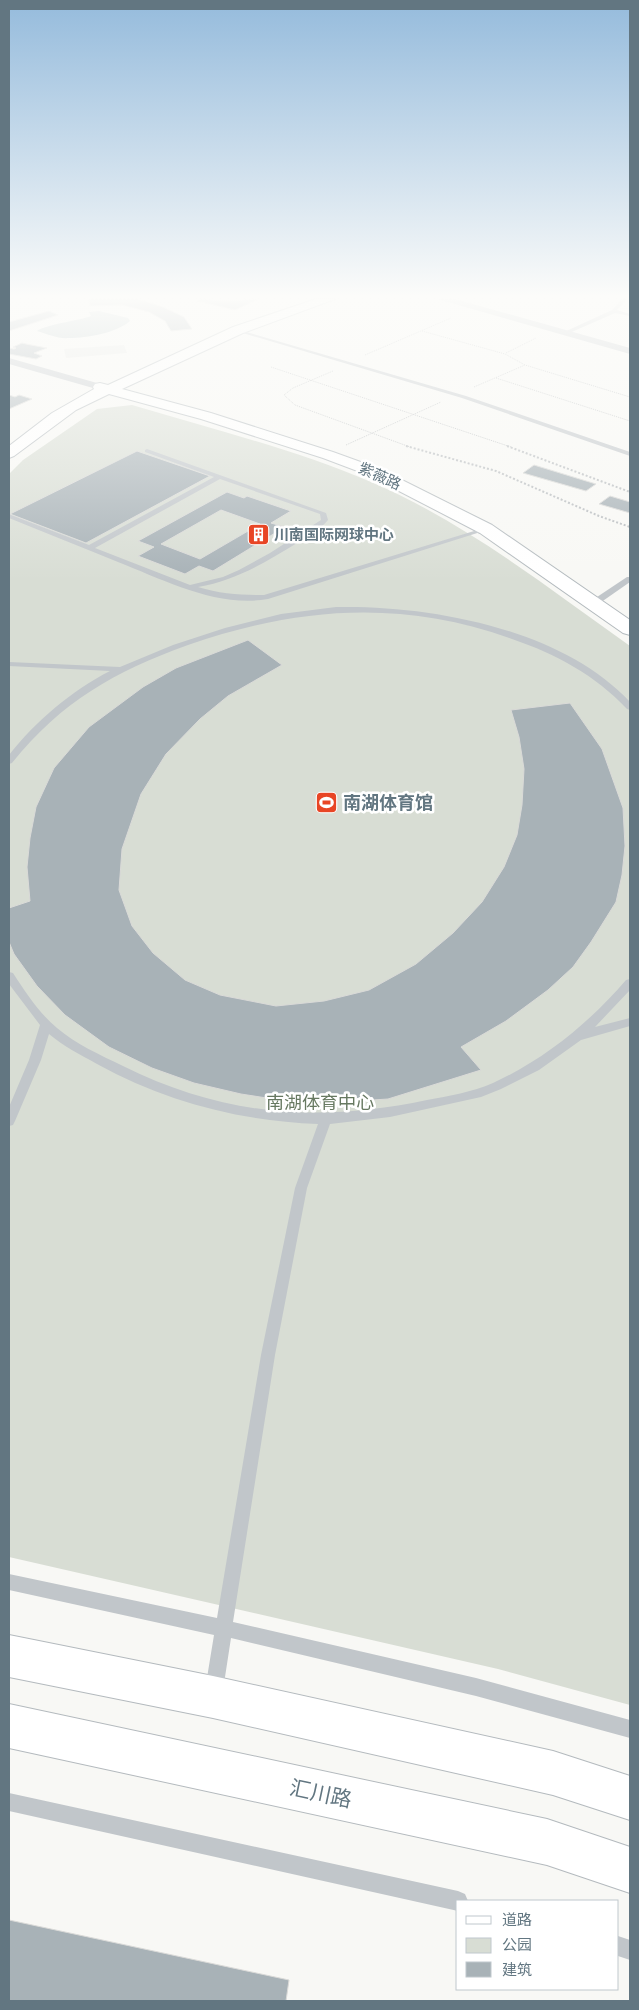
<svg xmlns="http://www.w3.org/2000/svg" width="639" height="2010" font-family="Mulish,'Noto Sans SC',sans-serif">
	<style>
		.built { fill: #e6e8e6 }
		.green { fill: #d8ddd4 }
		.water { fill: #b8c6c9 }
		.building { fill: #a8b2b7; stroke: #dadad8; fill-rule: evenodd }
		.lines { fill: none; stroke-linecap: round; stroke-linejoin: round }
		.secondary-casing { stroke: #b3babe; stroke-width: 2 }
		.primary-casing { stroke: #b4babe; stroke-width: 2 }
		.path-far1 { stroke: #b9bdc0; stroke-width: 1; stroke-dasharray: 1 1; stroke-linecap: butt }
		.path { stroke: #b9bdc0; stroke-width: 2; stroke-dasharray: 2 2; stroke-linecap: butt }
		.lane { fill: #c1c6ca; fill-rule: evenodd }
		.street { fill: #c1c6ca; fill-rule: evenodd }
		.secondary { fill: #fff; fill-rule: evenodd }
		.primary { fill: #fff; fill-rule: evenodd }
		.labels { text-anchor: middle; dominant-baseline: central; stroke-width: 5; stroke-linejoin: round; paint-order: stroke }
		.far-street-label { font-size: 15px; fill: #627681; stroke: #fff }
		.far-poi-label { font-size: 15px; font-weight: bold; fill: #627681; stroke: #fff; text-anchor: start }
		.poi-label { font-size: 18px; font-weight: bold; fill: #627681; stroke: #fff; text-anchor: start }
		.park-label { font-size: 18px; fill: #677961; stroke: #fff }
		.near-street-label { font-size: 21px; fill: #627681; stroke: #fff }
	</style>
	<rect width="100%" height="100%" fill="#f8f8f5"/>
	<path class="built" d="M 124,345 L 127,353 L 66,358 L 64,349 Z"/>
	<path class="green" d="M 132,405 C 212,429 294,449 371,482 C 465,522 547,587 630,646 L 630,1705 L 498,1669 L 9,1557 L 9,474 L 23,460 L 97,409 Z"/>
	<path class="water" d="M 99,311 L 128,318 L 130,321 C 116,333 87,338 69,338 C 58,339 47,334 37,331 C 47,324 78,321 91,316 L 89,312 Z"/>
	<path class="building" d="M 89,299 L 138,299 L 163,307 L 184,317 L 192,329 L 171,331 L 165,321 L 149,312 L 122,305 L 90,306 Z
		M 201,299 L 224,301 L 259,299 L 235,310 L 197,301 Z
		M 49,311 L 58,315 L 9,331 L 9,322 Z
		M 22,343 L 26,344 L 47,348 L 34,353 L 42,356 L 36,359 L 9,354 L 9,348 L 14,349 L 16,348 L 13,347 Z
		M 9,395 L 15,397 L 19,395 L 32,399 L 9,409 Z
		M 137,451 L 210,476 L 86,543 L 10,514 Z
		M 534,465 L 596,484 L 586,491 L 523,473 Z
		M 227,492 L 244,498 L 247,496 L 291,511 L 271,523 L 285,527 L 213,571 L 199,566 L 185,574 L 138,556 L 154,547 L 138,541 ZM 221,510 L 260,524 L 200,559 L 161,544 Z
		M 610,496 L 630,502 L 630,513 L 599,504 Z
		M 248,640 L 282,665 L 228,696 L 200,719 L 166,754 L 141,794 L 122,849 L 119,890 L 132,926 L 153,953 L 185,980 L 220,995 L 276,1006 L 324,1001 L 369,990 L 416,964 L 453,933 L 482,902 L 504,867 L 517,835 L 522,805 L 524,769 L 519,737 L 511,710 L 570,703 L 602,749 L 623,808 L 625,846 L 622,875 L 616,902 L 591,942 L 573,967 L 548,990 L 506,1021 L 461,1047 L 481,1070 L 388,1099 L 341,1102 L 292,1102 L 241,1094 L 194,1083 L 152,1068 L 109,1047 L 65,1015 L 37,986 L 14,954 L 9,942 L 9,908 L 30,901 L 27,867 L 30,838 L 36,807 L 54,768 L 89,727 L 143,687 L 176,668 Z
		M 9,1920 L 289,1980 L 286,2001 L 9,2001 Z"/>
	<g class="lines">
		<defs>
			<path id="secondary" d="M 316,299 L 335,299 L 243,333 L 122,389 L 211,413 L 333,452 L 380,469 L 492,525 L 630,620 L 630,635 L 623,633 L 480,533 L 368,475 L 323,458 L 201,419 L 109,394 L 76,410 L 14,456 L 9,458 L 9,446 L 52,413 L 94,389 L 93,387 L 95,384 L 100,383 L 108,385 L 233,327 Z"/>
			<path id="primary" d="M 9,1635 L 213,1676 L 553,1751 L 630,1776 L 630,1820 L 553,1795 L 213,1718 L 9,1677 Z
				M 9,1704 L 547,1819 L 630,1847 L 630,1893 L 547,1865 L 9,1748 Z"/>
		</defs>
		<use href="#secondary" class="secondary-casing"/>
		<use href="#primary" class="primary-casing"/>
		<path class="path-far1" d="M 422,331 L 505,354 L 525,365 L 630,397
			M 506,353 L 536,338
			M 365,355 L 451,318
			M 271,367 L 511,447
			M 333,371 L 293,388 L 284,395 L 295,405 L 410,447
			M 496,378 L 630,421
			M 474,387 L 525,365
			M 346,445 L 441,402"/>
		<path class="path" d="M 406,446 L 496,471 L 599,516 L 630,527
			M 507,446 L 630,492"/>
		<path class="lane" d="M 622,299 L 627,299 L 617,310 L 630,314 L 630,316 L 615,313 L 567,334 L 562,333 L 612,310 Z
			M 236,329 L 466,396 L 630,452 L 630,456 L 462,398 L 236,331 Z
			M 147,449 L 326,513 L 328,520 C 320,530 308,536 297,543 C 266,562 235,581 198,587 C 220,594 242,595 264,595 L 484,528 L 490,529 L 268,599 C 217,608 164,580 118,562 C 82,547 45,533 9,518 L 9,514 L 11,515 L 89,545 L 214,477 L 145,452 L 145,450 ZM 220,479 L 320,514 L 321,520 L 270,553 L 239,570 L 223,577 L 190,585 L 95,548 Z
			M 627,577 L 630,577 L 630,582 L 597,605 L 591,605 L 591,601 Z
			M 336,607 C 431,605 562,629 630,702 L 630,710 L 627,709 C 595,675 556,654 512,639 C 402,599 297,607 188,645 C 114,672 62,701 12,763 L 9,764 L 9,755 C 36,721 71,691 110,671 L 9,666 L 9,662 L 120,667 L 173,645 L 225,628 L 281,614 Z
			M 9,972 L 13,973 C 26,993 40,1014 57,1028 C 76,1044 100,1055 123,1066 C 224,1116 318,1123 427,1100 C 449,1096 472,1092 493,1083 C 545,1059 589,1023 626,980 L 630,979 L 630,990 L 595,1027 L 630,1018 L 630,1026 L 581,1040 L 539,1070 L 501,1089 L 481,1097 L 390,1117 L 330,1124 L 307,1188 L 275,1355 L 233,1622 L 476,1678 L 630,1720 L 630,1738 L 476,1696 L 231,1638 L 223,1690 L 220,1696 L 214,1699 L 208,1696 L 205,1690 L 214,1635 L 9,1590 L 9,1574 L 217,1618 L 261,1355 L 295,1188 L 318,1124 C 240,1121 166,1102 97,1064 C 81,1055 63,1046 49,1034 L 41,1060 L 15,1121 L 13,1125 L 9,1126 L 9,1107 L 29,1060 L 40,1025 L 9,984 Z
			M 9,1793 L 458,1891 L 465,1894 L 468,1901 L 458,1901 L 458,1911 L 9,1811 Z
			M 618,1936 L 630,1940 L 630,1960 L 618,1956 Z"/>
		<path class="street" d="M 437,299 L 455,299 L 630,348 L 630,354 Z
			M 9,358 L 104,385 L 106,387 L 100,390 L 9,364 Z"/>
		<use href="#secondary" class="secondary"/>
		<use href="#primary" class="primary"/>
	</g>
	<linearGradient id="sky" x2="0" y2="1"><stop stop-color="#95bbdc"/><stop offset="0.51" stop-color="#fcfcfa"/><stop offset="1" stop-color="#fcfcfa" stop-opacity="0"/></linearGradient>
	<rect width="639" height="581" fill="url(#sky)"/>
	<defs>
		<symbol id="building-square" viewBox="-11 -11 22 22"><rect x="-9" y="-9" width="18" height="18" rx="4" fill="#e84525" stroke="#fff"/><path d="M-4-6H4V6H1V3H-1V6H-4ZM-2.5-4.3h1.7v1.8h-1.7ZM.8-4.3h1.7v1.8H.8ZM-2.5-1h1.7V.8h-1.7ZM.8-1h1.7V.8H.8Z" fill="#fff"/></symbol>
		<symbol id="stadium-square" viewBox="-11 -11 22 22"><rect x="-9" y="-9" width="18" height="18" rx="4" fill="#e84525" stroke="#fff"/><path d="M0-5a6.5 5 0 1 0 0 10a6.5 5 0 1 0 0-10ZM-3.5-1.8h7v3.6h-7Z" fill="#fff"/></symbol>
	</defs>
	<g fill-rule="evenodd">
		<use href="#building-square" x="246" y="522" width="25" height="25"/>
		<use href="#stadium-square" x="314" y="790" width="25" height="25"/>
	</g>
	<g class="labels">
		<g class="far-street-label">
			<text transform="translate(380 476) rotate(24)">紫薇路</text>
		</g>
		<g class="far-poi-label">
			<text x="274" y="534">川南国际网球中心</text>
		</g>
		<g class="poi-label">
			<text x="343" y="802">南湖体育馆</text>
		</g>
		<g class="park-label">
			<text x="320" y="1102">南湖体育中心</text>
		</g>
		<g class="near-street-label">
			<text transform="translate(321 1793) rotate(12)">汇川路</text>
		</g>
	</g>
	<rect width="639" height="2010" fill="none" stroke="#627681" stroke-width="20"/>
	<rect x="456" y="1900" width="162" height="90" fill="#ffffff" stroke="#c0c8cd"/>
	<rect x="466" y="1916" width="25" height="8" fill="#ffffff" stroke="#c0c8cd"/>
	<text x="502" y="1925" font-size="15" fill="#627681">道路</text>
	<rect x="466" y="1938" width="25" height="15" fill="#d8ddd4" stroke="#c0c8cd"/>
	<text x="502" y="1950" font-size="15" fill="#627681">公园</text>
	<rect x="466" y="1962" width="25" height="15" fill="#a8b2b7" stroke="#c0c8cd"/>
	<text x="502" y="1975" font-size="15" fill="#627681">建筑</text>
</svg>
